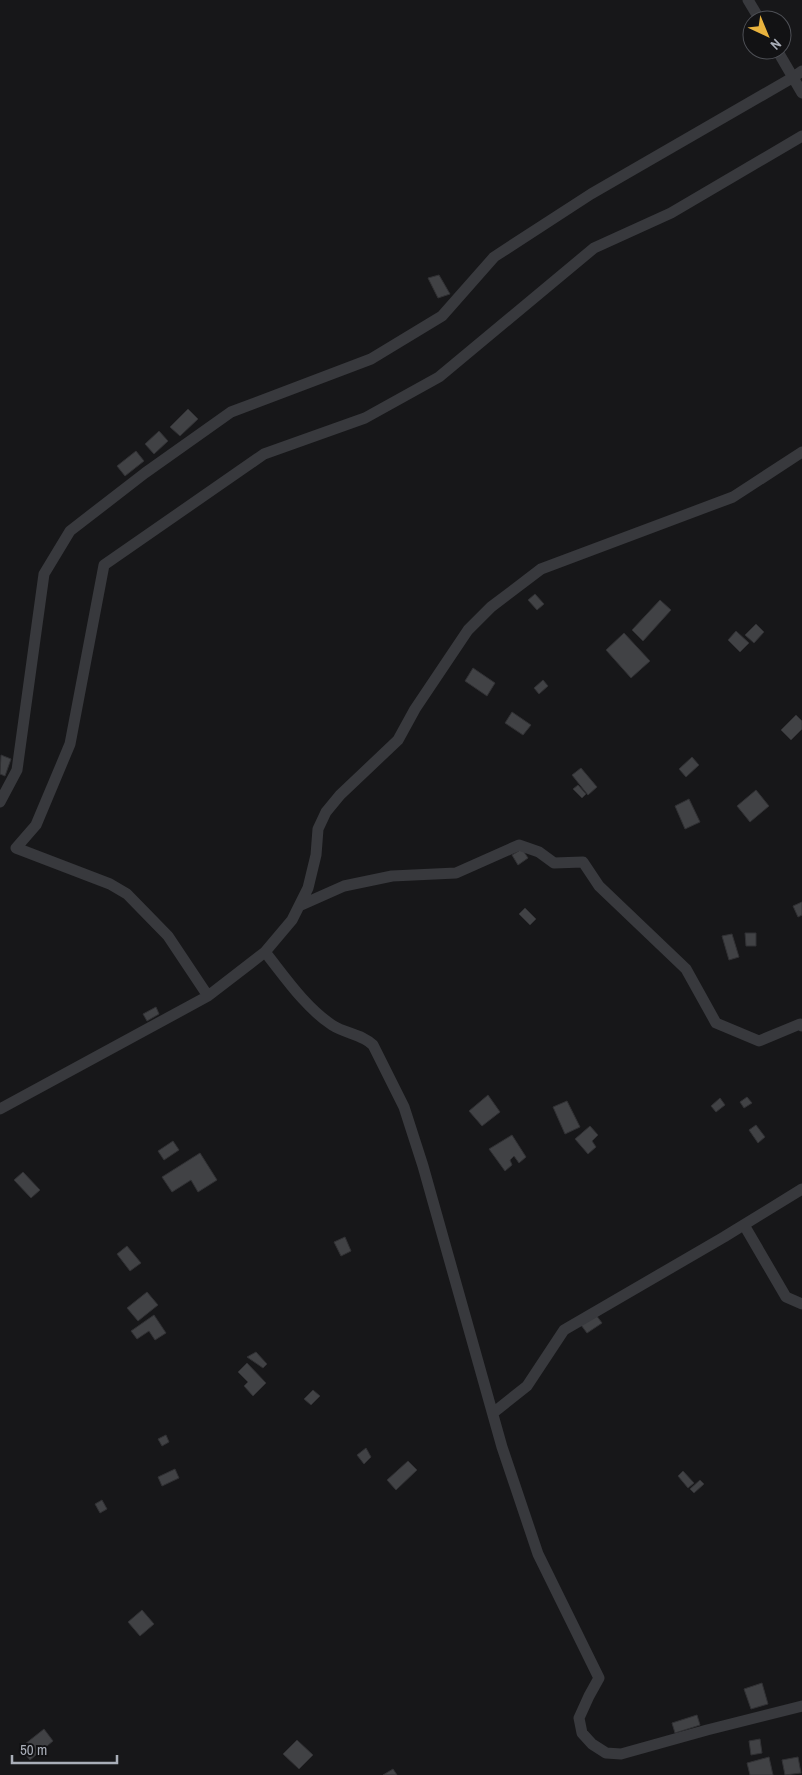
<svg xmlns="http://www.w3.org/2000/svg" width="802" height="1775" font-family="'Archivo Narrow',sans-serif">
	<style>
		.building { fill: #414245; stroke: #313134 }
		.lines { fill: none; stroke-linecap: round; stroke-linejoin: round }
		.minor { stroke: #38393d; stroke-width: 11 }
	</style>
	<rect width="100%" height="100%" fill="#171719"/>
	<path class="building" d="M 439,275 L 450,294 L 438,298 L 428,278 Z
		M 188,409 L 198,419 L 180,436 L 170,427 Z
		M 159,431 L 168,441 L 154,454 L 145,444 Z
		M 136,451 L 144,461 L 125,476 L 117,466 Z
		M 535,594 L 544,604 L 537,610 L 528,600 Z
		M 660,600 L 671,610 L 643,641 L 632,630 Z
		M 756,624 L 764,632 L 754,643 L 745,635 Z
		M 736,631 L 749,643 L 740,652 L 728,640 Z
		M 624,633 L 650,661 L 631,678 L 606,650 Z
		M 473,668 L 495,683 L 487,696 L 465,681 Z
		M 543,680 L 548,686 L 539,694 L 534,688 Z
		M 512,712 L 531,725 L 523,735 L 505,723 Z
		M 796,715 L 802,721 L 802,729 L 791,740 L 781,730 Z
		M 1,755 L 11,759 L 5,776 L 0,774 Z
		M 692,757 L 699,765 L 686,777 L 679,769 Z
		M 581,768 L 597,787 L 588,795 L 572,775 Z
		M 578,785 L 586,794 L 582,798 L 573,789 Z
		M 756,790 L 769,806 L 750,822 L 737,806 Z
		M 689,799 L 700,822 L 685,829 L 675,806 Z
		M 522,849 L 528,858 L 518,865 L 512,855 Z
		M 802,902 L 802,915 L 798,917 L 793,906 Z
		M 525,908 L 536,919 L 530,925 L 519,914 Z
		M 745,933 L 756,933 L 756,946 L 746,946 Z
		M 732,934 L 739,957 L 729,960 L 722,936 Z
		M 156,1007 L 159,1014 L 147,1021 L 143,1014 Z
		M 488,1095 L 500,1112 L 482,1126 L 469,1111 Z
		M 747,1097 L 752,1103 L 744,1108 L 740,1102 Z
		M 720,1098 L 725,1105 L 716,1112 L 711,1106 Z
		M 567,1101 L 580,1127 L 565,1134 L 553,1107 Z
		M 756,1125 L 765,1137 L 758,1143 L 749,1130 Z
		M 590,1126 L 598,1135 L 592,1141 L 596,1147 L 588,1154 L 575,1139 Z
		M 512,1135 L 526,1157 L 519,1163 L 514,1156 L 510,1160 L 512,1165 L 505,1171 L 489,1149 Z
		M 173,1141 L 179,1150 L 164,1160 L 158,1151 Z
		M 200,1153 L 217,1180 L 198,1192 L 191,1180 L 172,1192 L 162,1177 Z
		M 23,1172 L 40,1190 L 31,1198 L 14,1180 Z
		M 345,1237 L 351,1251 L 341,1256 L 334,1242 Z
		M 127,1246 L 141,1263 L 130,1271 L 117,1254 Z
		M 147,1292 L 158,1305 L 138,1321 L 127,1308 Z
		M 154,1315 L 166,1333 L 155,1340 L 149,1331 L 137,1339 L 131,1331 Z
		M 596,1315 L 602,1323 L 587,1333 L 581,1325 Z
		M 256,1352 L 267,1364 L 263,1368 L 247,1357 Z
		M 247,1363 L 266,1383 L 253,1396 L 244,1386 L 248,1382 L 238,1372 Z
		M 313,1390 L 320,1396 L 311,1405 L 304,1399 Z
		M 166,1435 L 169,1442 L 162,1446 L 158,1439 Z
		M 366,1448 L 371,1457 L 364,1464 L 357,1455 Z
		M 408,1461 L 417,1470 L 396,1490 L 387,1480 Z
		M 175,1469 L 179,1478 L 162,1486 L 158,1477 Z
		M 683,1471 L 694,1483 L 688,1488 L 678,1476 Z
		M 700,1480 L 704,1484 L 694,1493 L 690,1489 Z
		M 102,1500 L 107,1509 L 100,1513 L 95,1504 Z
		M 142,1610 L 154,1624 L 140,1636 L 128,1622 Z
		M 762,1683 L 768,1704 L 751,1709 L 744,1689 Z
		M 697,1715 L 700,1725 L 675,1733 L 672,1723 Z
		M 44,1729 L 53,1741 L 30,1760 L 20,1748 Z
		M 760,1739 L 762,1753 L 751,1755 L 749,1741 Z
		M 297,1740 L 313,1755 L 299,1769 L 283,1754 Z
		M 769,1757 L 773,1775 L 750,1775 L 747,1763 Z
		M 798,1757 L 801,1773 L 785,1775 L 782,1760 Z
		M 393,1769 L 397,1775 L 383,1775 Z"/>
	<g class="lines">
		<path class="minor" d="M 748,0 L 760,20
			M 777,50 L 802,93
			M 802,452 L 733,497 L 541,569 L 491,607 L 468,630 L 415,709 L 398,740 L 340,795 L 326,812 L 318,829 L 316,855 L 308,888 L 292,920 L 265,952 C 285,977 305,1007 332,1025 C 346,1034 362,1034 373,1045 L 404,1107 L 423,1166 L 502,1447 L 538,1554 L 599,1678 L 589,1696 L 579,1718 L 582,1733 L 592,1744 L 606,1753 L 621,1754 L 707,1730 L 802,1706
			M 0,802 L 17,770 L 44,574 L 70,531 L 145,473 L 231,412 L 371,359 L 442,316 L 494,257 L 591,194 L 792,78 L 802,71
			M 299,906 L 344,886 L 392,876 L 456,873 L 519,845 L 539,852 L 554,863 L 583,862 L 599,886 L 686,969 L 716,1023 L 759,1041 L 800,1024 L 802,1026
			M 208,996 L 168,936 L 127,894 L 110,884 L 16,848 L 36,825 L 70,744 L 104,565 L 264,454 L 365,418 L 439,377 L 594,248 L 671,213 L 802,136
			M 0,1109 L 208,996 L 265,952
			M 744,1225 L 786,1297 L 802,1304
			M 493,1413 L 527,1386 L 564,1330 L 724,1237 L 802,1189"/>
	</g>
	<g transform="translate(767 35) rotate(136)"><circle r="24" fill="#121214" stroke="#4e5056"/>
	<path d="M0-4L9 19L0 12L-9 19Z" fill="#e9b33e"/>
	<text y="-8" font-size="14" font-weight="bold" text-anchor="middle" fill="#a9aeb8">N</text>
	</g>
	<path d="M12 1755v8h105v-8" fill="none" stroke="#a9aeb8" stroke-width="2.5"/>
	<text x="20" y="1755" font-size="15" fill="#a9aeb8" stroke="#121214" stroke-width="4" paint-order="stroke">50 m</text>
</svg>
